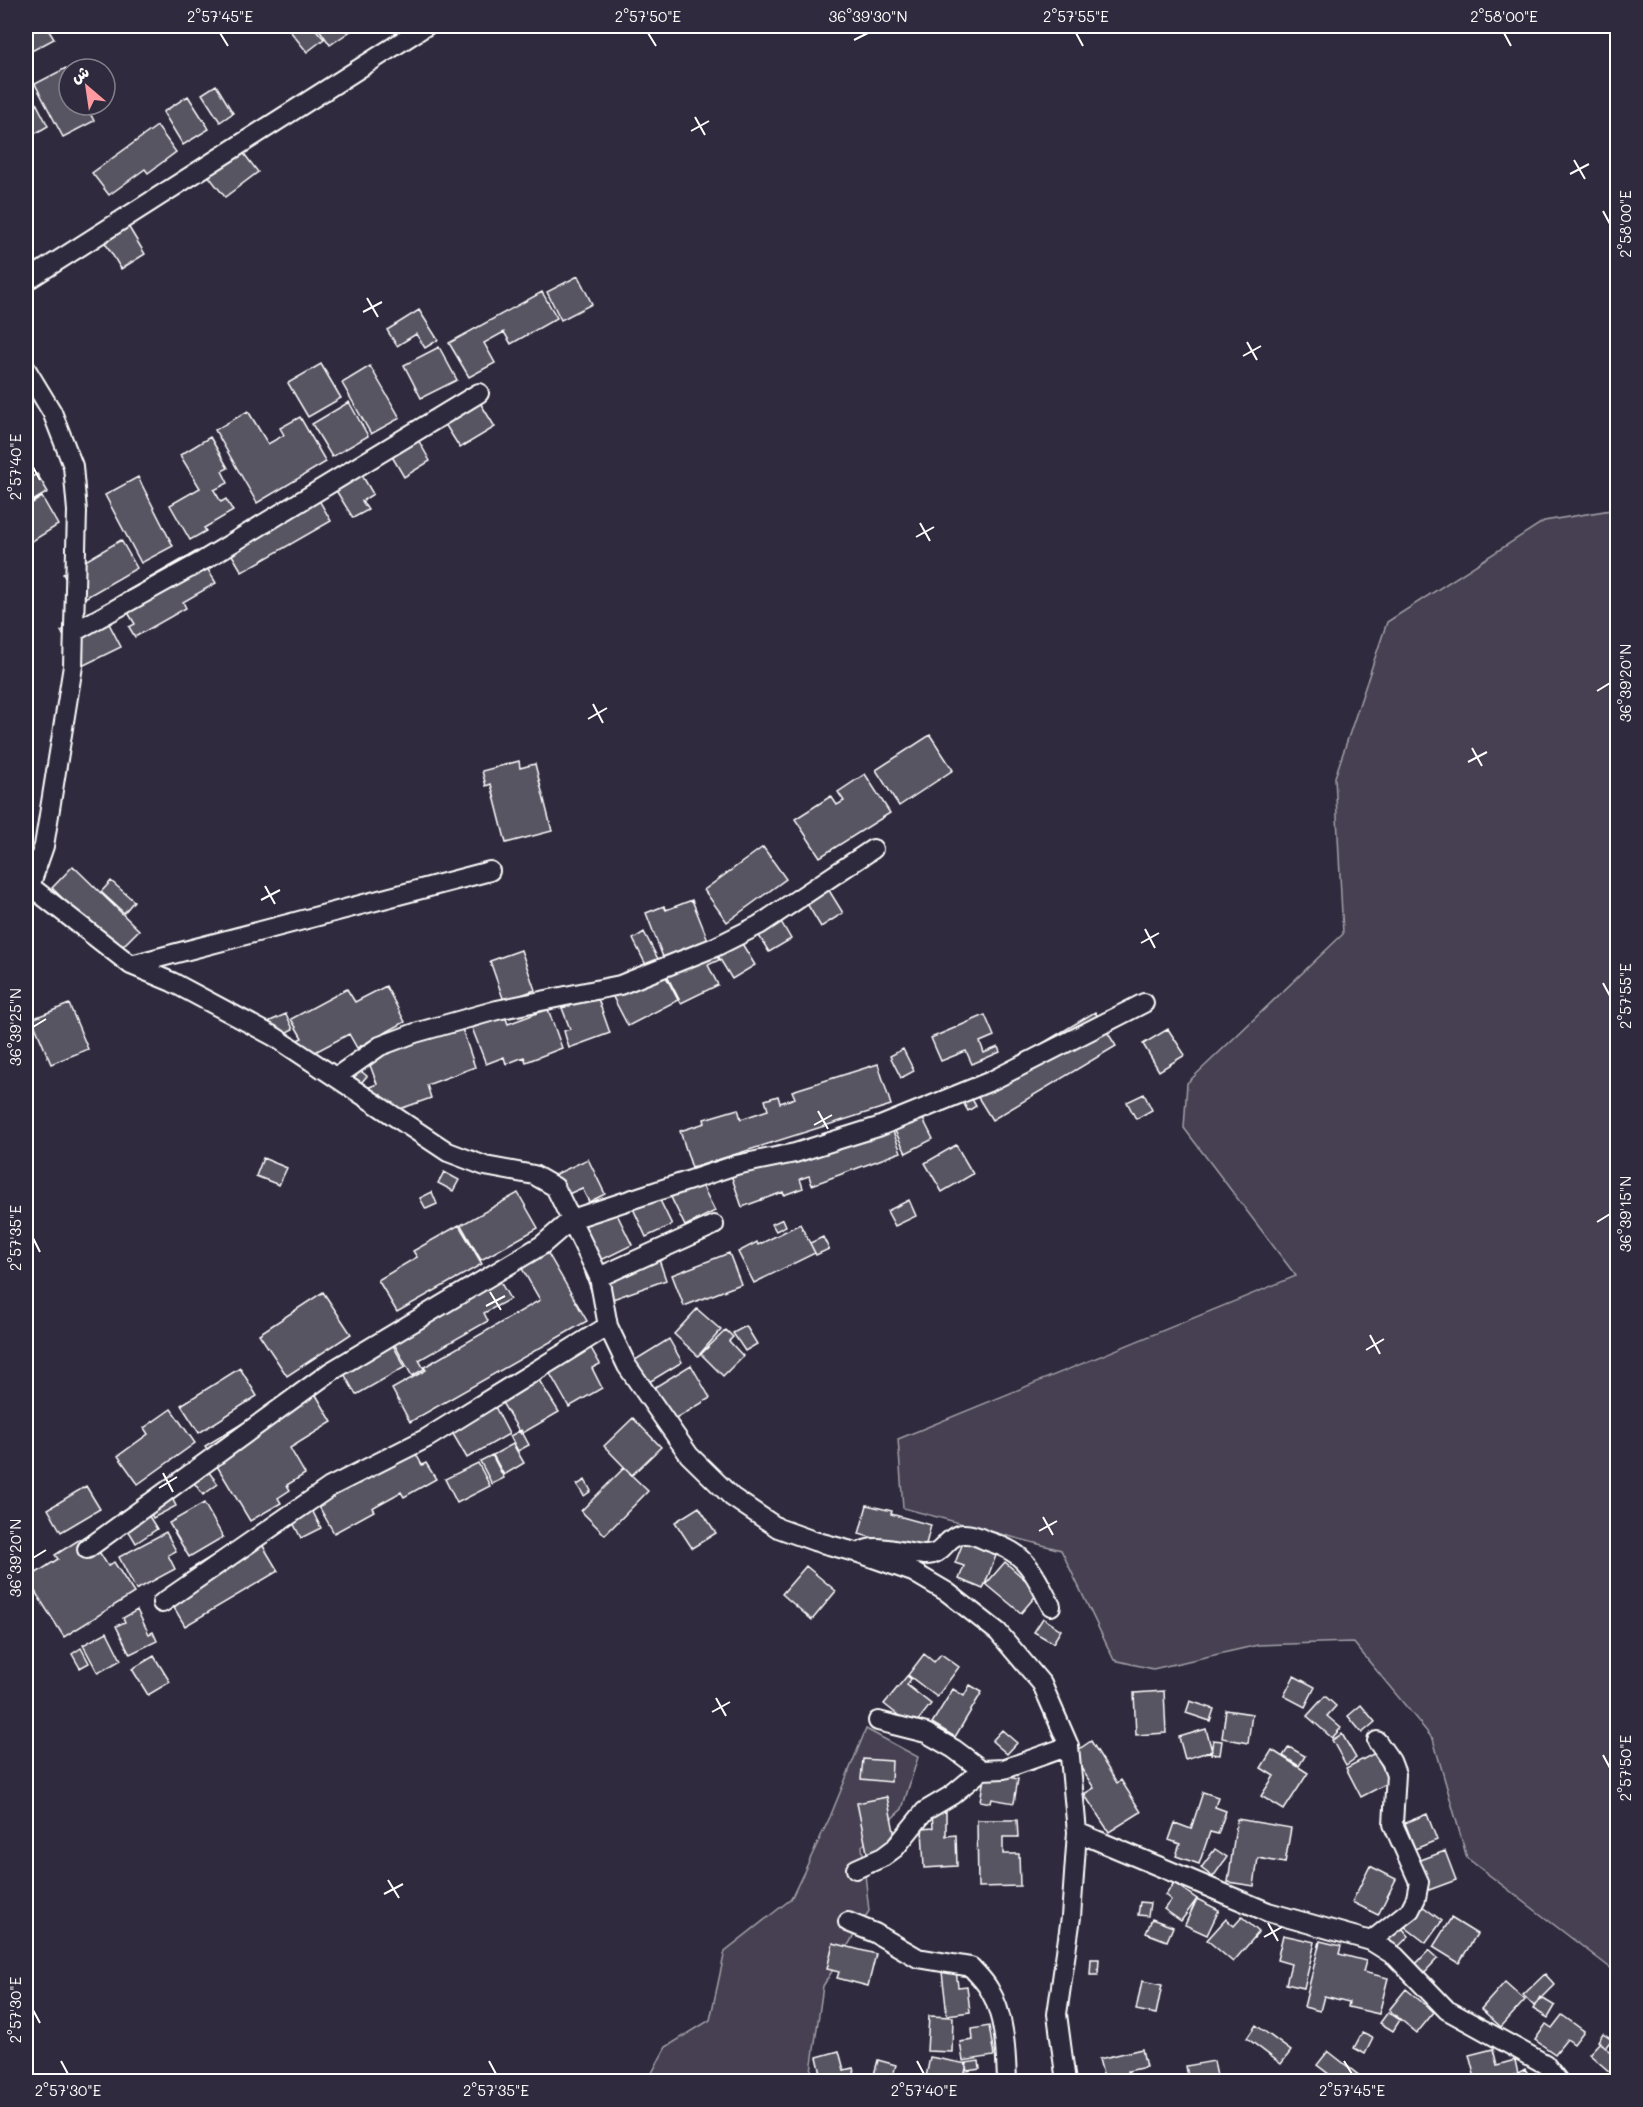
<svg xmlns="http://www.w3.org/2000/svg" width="1643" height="2107" font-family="Mali,'Playpen Sans Arabic',sans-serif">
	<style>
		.green { fill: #464152; stroke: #a2a0a8; stroke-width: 1.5 }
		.building { fill: #595564; stroke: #fff; stroke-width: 1.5 }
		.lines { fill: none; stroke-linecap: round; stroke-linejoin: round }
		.street-casing { stroke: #fff; stroke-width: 22 }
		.street { stroke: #2f2a3d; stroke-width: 18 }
		.ticks { fill: none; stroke: #fff; stroke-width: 2 }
		.neatline { fill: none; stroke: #fff; stroke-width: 2 }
		.ticks-label { font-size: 15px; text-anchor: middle; fill: #fff }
	</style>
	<rect width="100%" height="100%" fill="#2f2a3d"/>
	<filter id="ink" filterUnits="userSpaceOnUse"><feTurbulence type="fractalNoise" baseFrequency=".0167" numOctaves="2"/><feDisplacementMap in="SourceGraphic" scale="12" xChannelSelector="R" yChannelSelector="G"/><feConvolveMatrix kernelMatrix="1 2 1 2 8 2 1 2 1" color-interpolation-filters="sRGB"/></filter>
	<g filter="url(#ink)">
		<path class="green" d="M 1617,509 L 1617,1973 L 1467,1858 L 1433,1739 L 1353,1642 L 1258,1645 L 1153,1669 L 1114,1660 L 1061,1550 L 903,1508 L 898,1439 L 1296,1276 L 1184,1128 L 1187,1083 L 1343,934 L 1335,777 L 1387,622 L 1544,521 Z
			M 866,1729 L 918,1757 L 902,1809 L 862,1846 L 869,1911 L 823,1986 L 810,2078 L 812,2081 L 647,2082 L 666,2047 L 710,2020 L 725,1951 L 791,1899 L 830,1817 Z"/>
		<path class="building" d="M 26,26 L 46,26 L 54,39 L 26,54 Z
			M 286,26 L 313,26 L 324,39 L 307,52 Z
			M 317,26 L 358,26 L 330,45 Z
			M 66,68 L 69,74 L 69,105 L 86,105 L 94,121 L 63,137 L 35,84 Z
			M 26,83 L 48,126 L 26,139 Z
			M 216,85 L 233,113 L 220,122 L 202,94 Z
			M 188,96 L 209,129 L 183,145 L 163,112 Z
			M 157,126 L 176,152 L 148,173 L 145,169 L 109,195 L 92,173 Z
			M 236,143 L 258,172 L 225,197 L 203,169 Z
			M 122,216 L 145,254 L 121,269 L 98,231 Z
			M 578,276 L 592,304 L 561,320 L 547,292 Z
			M 542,292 L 557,318 L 511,344 L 504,332 L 484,343 L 495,363 L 469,377 L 449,343 Z
			M 419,310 L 438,340 L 425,348 L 416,334 L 397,346 L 387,330 Z
			M 439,347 L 457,380 L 421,398 L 404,365 Z
			M 321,364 L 341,398 L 308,417 L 288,383 Z
			M 370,366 L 400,418 L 371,434 L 342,383 Z
			M 473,391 L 495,427 L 460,448 L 438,413 Z
			M 349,402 L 368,436 L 332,457 L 312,424 Z
			M 248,411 L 268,444 L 284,435 L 280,428 L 300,417 L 326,462 L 257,503 L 215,430 Z
			M 411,427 L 430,461 L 404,477 L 384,443 Z
			M 210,437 L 228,468 L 222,471 L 228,483 L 214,490 L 221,502 L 226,499 L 233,511 L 204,528 L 206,531 L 190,540 L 170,505 L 200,488 L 180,455 Z
			M 355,463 L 373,494 L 362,501 L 368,510 L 353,518 L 329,479 Z
			M 37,474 L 48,492 L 26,505 L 26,480 Z
			M 138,477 L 173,546 L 141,563 L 105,495 Z
			M 312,488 L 331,521 L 242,572 L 222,538 Z
			M 42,497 L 58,525 L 26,545 L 26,507 Z
			M 121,540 L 137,568 L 78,602 L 63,574 Z
			M 197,551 L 216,583 L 183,602 L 186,608 L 135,637 L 129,627 L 135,624 L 118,596 Z
			M 102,610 L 121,647 L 80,667 L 61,631 Z
			M 930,735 L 953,770 L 899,806 L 876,770 Z
			M 519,761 L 520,768 L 535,764 L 552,831 L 506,843 L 491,784 L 486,786 L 482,771 Z
			M 865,774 L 890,813 L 820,857 L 795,819 L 831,796 L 837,805 L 844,801 L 838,792 Z
			M 763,847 L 786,879 L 727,922 L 704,890 Z
			M 73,866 L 139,930 L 117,952 L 52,888 Z
			M 822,879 L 843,913 L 821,927 L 800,892 Z
			M 111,881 L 134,901 L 124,913 L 101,892 Z
			M 692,900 L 708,940 L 663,957 L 646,913 L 664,906 L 666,910 Z
			M 776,913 L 791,939 L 769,952 L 753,926 Z
			M 644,932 L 659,961 L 647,967 L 633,939 Z
			M 738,937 L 755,965 L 732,979 L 715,951 Z
			M 713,948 L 719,960 L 708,965 L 718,985 L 681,1003 L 665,972 Z
			M 521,950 L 535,990 L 504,1001 L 490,961 Z
			M 663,971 L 678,1000 L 628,1026 L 613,997 Z
			M 386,986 L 405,1022 L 357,1048 L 349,1034 L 304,1058 L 295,1041 L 302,1038 L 291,1019 L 347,989 L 355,1002 Z
			M 597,996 L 610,1033 L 569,1048 L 564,1031 L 570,1029 L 562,1008 Z
			M 69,1004 L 88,1049 L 51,1064 L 32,1019 Z
			M 548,1009 L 562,1048 L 526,1062 L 524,1057 L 506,1064 L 504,1057 L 486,1064 L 472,1028 L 505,1016 L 508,1024 Z
			M 1095,1012 L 1116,1046 L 992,1120 L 971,1086 Z
			M 286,1014 L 293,1029 L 275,1038 L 268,1022 Z
			M 985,1015 L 994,1036 L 980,1042 L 984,1053 L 998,1047 L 1000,1052 L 972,1064 L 966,1051 L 941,1061 L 931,1038 Z
			M 460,1023 L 475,1067 L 427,1085 L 431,1098 L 377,1117 L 367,1088 L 377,1084 L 367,1057 Z
			M 1168,1029 L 1185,1055 L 1159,1071 L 1143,1044 Z
			M 903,1049 L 914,1071 L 901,1078 L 890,1056 Z
			M 351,1063 L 367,1076 L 354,1091 L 338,1078 Z
			M 878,1064 L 891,1105 L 692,1168 L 680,1131 L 705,1123 L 704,1119 L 738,1109 L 741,1119 L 768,1110 L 765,1100 L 778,1096 L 780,1103 L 795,1098 L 792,1091 Z
			M 965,1087 L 976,1106 L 968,1111 L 957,1092 Z
			M 1144,1094 L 1152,1110 L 1136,1119 L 1127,1102 Z
			M 916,1105 L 933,1139 L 906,1153 L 889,1119 Z
			M 887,1116 L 901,1152 L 812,1185 L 809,1176 L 800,1179 L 803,1188 L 784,1195 L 783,1192 L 742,1207 L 731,1175 Z
			M 956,1145 L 973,1174 L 942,1192 L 925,1163 Z
			M 263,1158 L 287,1168 L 279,1185 L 256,1176 Z
			M 588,1159 L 605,1194 L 589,1202 L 582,1188 L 564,1196 L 554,1175 Z
			M 444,1172 L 459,1180 L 453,1191 L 438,1183 Z
			M 698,1177 L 715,1211 L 685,1226 L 668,1191 Z
			M 432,1192 L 437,1204 L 426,1209 L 420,1198 Z
			M 518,1193 L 538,1228 L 481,1260 L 461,1225 Z
			M 657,1194 L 672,1225 L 646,1237 L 632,1206 Z
			M 909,1200 L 916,1216 L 895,1226 L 887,1211 Z
			M 611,1202 L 632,1245 L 585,1268 L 565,1224 Z
			M 783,1219 L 786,1226 L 776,1231 L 772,1224 Z
			M 800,1224 L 815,1253 L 754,1283 L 738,1252 L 757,1242 L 758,1245 Z
			M 459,1225 L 482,1264 L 397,1312 L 378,1280 L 417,1257 L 413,1251 Z
			M 823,1237 L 829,1249 L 816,1255 L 810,1243 Z
			M 542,1243 L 587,1321 L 410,1422 L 392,1389 L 426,1370 L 424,1367 L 540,1300 L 516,1258 Z
			M 655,1248 L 666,1280 L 596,1305 L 585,1273 Z
			M 729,1253 L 741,1284 L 684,1306 L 672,1275 Z
			M 494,1271 L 510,1299 L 484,1313 L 488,1321 L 419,1360 L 424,1369 L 412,1376 L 387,1331 Z
			M 323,1292 L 351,1334 L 287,1376 L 259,1334 Z
			M 697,1309 L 721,1330 L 698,1356 L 674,1334 Z
			M 746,1326 L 757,1344 L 745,1351 L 733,1333 Z
			M 726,1330 L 733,1337 L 729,1341 L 743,1356 L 723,1376 L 701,1354 Z
			M 669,1339 L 682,1362 L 641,1387 L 627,1365 Z
			M 390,1340 L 405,1367 L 356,1395 L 337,1361 Z
			M 587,1341 L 600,1364 L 592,1368 L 602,1388 L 569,1407 L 548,1370 Z
			M 691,1365 L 710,1398 L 666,1425 L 647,1392 Z
			M 240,1368 L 257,1396 L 199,1433 L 181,1405 Z
			M 532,1369 L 559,1412 L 521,1434 L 495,1391 Z
			M 309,1383 L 332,1422 L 290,1448 L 305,1474 L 287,1485 L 290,1490 L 278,1498 L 281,1503 L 250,1521 L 205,1446 Z
			M 490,1397 L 509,1434 L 467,1458 L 446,1422 Z
			M 171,1409 L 195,1443 L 138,1484 L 118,1456 L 148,1434 L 144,1428 Z
			M 633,1418 L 661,1447 L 632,1475 L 604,1446 Z
			M 521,1430 L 529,1445 L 518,1451 L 510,1436 Z
			M 409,1441 L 422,1465 L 426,1463 L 436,1479 L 404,1497 L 401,1492 L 372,1508 L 374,1511 L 334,1533 L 313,1496 Z
			M 513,1444 L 524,1463 L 504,1475 L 493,1455 Z
			M 492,1455 L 504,1478 L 492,1484 L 480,1461 Z
			M 198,1458 L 218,1484 L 203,1495 L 184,1469 Z
			M 478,1463 L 490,1486 L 457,1503 L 445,1479 Z
			M 624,1468 L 648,1491 L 605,1535 L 581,1511 Z
			M 585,1480 L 591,1491 L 584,1496 L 577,1485 Z
			M 165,1484 L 176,1506 L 153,1518 L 142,1496 Z
			M 86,1486 L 100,1509 L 61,1532 L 48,1509 Z
			M 139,1500 L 157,1529 L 136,1543 L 118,1513 Z
			M 204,1503 L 223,1537 L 189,1557 L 169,1523 Z
			M 309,1504 L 321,1528 L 301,1538 L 289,1515 Z
			M 867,1505 L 892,1511 L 891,1514 L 931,1525 L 924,1552 L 859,1534 Z
			M 699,1507 L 716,1533 L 692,1548 L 675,1522 Z
			M 254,1531 L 278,1571 L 185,1626 L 164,1591 L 191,1574 L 189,1570 Z
			M 166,1532 L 176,1551 L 168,1555 L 175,1569 L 136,1590 L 119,1557 Z
			M 88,1534 L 108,1566 L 114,1562 L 134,1593 L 64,1637 L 27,1579 L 58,1559 L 55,1555 Z
			M 964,1540 L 997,1553 L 983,1589 L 959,1579 L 964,1566 L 955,1563 Z
			M 1005,1562 L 1039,1592 L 1021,1613 L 986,1584 Z
			M 806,1566 L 836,1591 L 812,1620 L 782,1594 Z
			M 137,1610 L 149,1634 L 153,1632 L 157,1641 L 130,1654 L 116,1626 L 125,1622 L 123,1618 Z
			M 1043,1618 L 1061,1630 L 1053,1643 L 1034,1632 Z
			M 107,1632 L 121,1660 L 98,1673 L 83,1645 Z
			M 81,1648 L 89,1663 L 80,1668 L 72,1654 Z
			M 924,1654 L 934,1662 L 941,1654 L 959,1667 L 937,1697 L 908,1675 Z
			M 154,1656 L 170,1682 L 148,1695 L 132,1669 Z
			M 907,1676 L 911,1679 L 907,1685 L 931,1704 L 913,1727 L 884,1704 Z
			M 1294,1676 L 1315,1687 L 1305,1707 L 1284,1696 Z
			M 970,1685 L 982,1692 L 955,1737 L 932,1723 L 953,1689 L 964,1696 Z
			M 1164,1691 L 1166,1733 L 1136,1735 L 1134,1693 Z
			M 1325,1696 L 1336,1706 L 1327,1716 L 1341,1728 L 1332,1738 L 1307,1716 Z
			M 1190,1701 L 1214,1709 L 1210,1721 L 1186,1713 Z
			M 1361,1705 L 1375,1722 L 1362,1733 L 1348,1716 Z
			M 1226,1710 L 1252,1714 L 1248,1743 L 1222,1738 Z
			M 1206,1729 L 1212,1751 L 1185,1759 L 1179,1737 Z
			M 1002,1730 L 1017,1743 L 1007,1754 L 992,1741 Z
			M 1342,1734 L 1356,1758 L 1346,1765 L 1332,1740 Z
			M 1213,1740 L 1222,1741 L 1220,1755 L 1211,1754 Z
			M 1091,1741 L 1117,1783 L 1121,1780 L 1141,1812 L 1109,1832 L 1084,1794 L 1094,1788 L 1072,1754 Z
			M 1289,1747 L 1305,1756 L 1299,1766 L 1283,1756 Z
			M 1272,1750 L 1308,1773 L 1284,1810 L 1261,1796 L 1274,1776 L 1261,1768 Z
			M 1375,1753 L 1390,1782 L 1361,1797 L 1346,1768 Z
			M 863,1759 L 892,1761 L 891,1782 L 861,1779 Z
			M 985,1772 L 1018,1779 L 1014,1803 L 992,1799 L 991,1803 L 980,1801 Z
			M 1203,1792 L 1218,1797 L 1215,1807 L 1226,1811 L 1218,1834 L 1210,1832 L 1199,1864 L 1176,1856 L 1180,1844 L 1169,1840 L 1175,1823 L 1191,1829 Z
			M 887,1797 L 898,1851 L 868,1857 L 857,1803 Z
			M 946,1812 L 946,1836 L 956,1835 L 957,1866 L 924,1868 L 922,1829 L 933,1828 L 932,1813 Z
			M 1427,1814 L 1437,1840 L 1415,1849 L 1405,1823 Z
			M 1237,1819 L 1291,1828 L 1285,1863 L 1258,1858 L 1254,1886 L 1228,1882 Z
			M 977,1820 L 1017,1820 L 1018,1837 L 1003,1837 L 1003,1854 L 1019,1854 L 1020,1886 L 978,1887 Z
			M 1215,1849 L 1227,1857 L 1213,1877 L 1201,1868 Z
			M 1445,1851 L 1456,1880 L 1429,1890 L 1418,1861 Z
			M 1370,1866 L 1396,1879 L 1378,1915 L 1352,1902 Z
			M 1174,1883 L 1197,1899 L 1181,1921 L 1164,1909 L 1171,1900 L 1165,1895 Z
			M 1197,1899 L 1219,1910 L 1207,1935 L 1185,1925 Z
			M 1140,1902 L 1150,1903 L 1148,1916 L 1138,1915 Z
			M 1421,1905 L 1442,1921 L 1426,1943 L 1405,1927 Z
			M 1242,1917 L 1259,1932 L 1233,1962 L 1207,1940 L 1226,1919 L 1234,1926 Z
			M 1451,1918 L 1477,1934 L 1459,1963 L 1433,1947 Z
			M 1152,1919 L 1173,1927 L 1167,1941 L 1146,1933 Z
			M 1402,1928 L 1409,1936 L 1397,1948 L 1389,1939 Z
			M 1283,1935 L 1315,1942 L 1304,1988 L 1286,1984 L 1291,1964 L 1277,1960 Z
			M 1320,1941 L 1341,1946 L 1339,1954 L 1366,1961 L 1363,1972 L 1388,1978 L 1379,2014 L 1348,2007 L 1349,2002 L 1324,1996 L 1320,2011 L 1304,2007 Z
			M 833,1943 L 876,1954 L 868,1986 L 837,1978 L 839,1972 L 827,1969 Z
			M 1429,1950 L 1438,1958 L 1423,1974 L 1414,1966 Z
			M 1091,1959 L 1099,1959 L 1098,1975 L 1090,1975 Z
			M 956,1970 L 958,1987 L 967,1986 L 970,2012 L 947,2015 L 942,1972 Z
			M 1545,1974 L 1555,1985 L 1534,2006 L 1523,1995 Z
			M 1142,1981 L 1162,1985 L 1156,2014 L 1136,2010 Z
			M 1505,1982 L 1525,2000 L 1501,2027 L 1481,2009 Z
			M 1406,1989 L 1434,2012 L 1417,2033 L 1389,2010 Z
			M 1540,1997 L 1555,2006 L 1548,2018 L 1533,2009 Z
			M 1388,2012 L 1400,2020 L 1393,2031 L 1380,2023 Z
			M 1562,2015 L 1584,2031 L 1574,2044 L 1567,2039 L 1555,2054 L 1535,2040 L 1546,2024 L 1552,2028 Z
			M 929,2016 L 953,2017 L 952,2052 L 927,2051 Z
			M 1256,2025 L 1291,2051 L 1281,2064 L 1247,2038 Z
			M 989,2026 L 994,2056 L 963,2061 L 960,2042 L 973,2040 L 972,2029 Z
			M 1362,2033 L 1373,2038 L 1365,2054 L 1354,2048 Z
			M 1603,2033 L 1612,2039 L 1606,2047 L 1598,2041 Z
			M 1600,2042 L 1618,2058 L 1618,2066 L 1611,2073 L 1589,2054 Z
			M 1142,2049 L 1146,2067 L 1128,2071 L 1130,2082 L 1105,2082 L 1099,2059 Z
			M 1493,2049 L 1497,2065 L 1515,2060 L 1518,2074 L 1490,2082 L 1476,2082 L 1469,2055 Z
			M 839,2051 L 844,2070 L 853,2068 L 857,2082 L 823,2082 L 817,2057 Z
			M 1328,2051 L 1361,2077 L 1358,2082 L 1334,2082 L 1329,2077 L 1330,2075 L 1317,2065 Z
			M 930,2057 L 967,2064 L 963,2082 L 925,2082 Z
			M 878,2060 L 896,2065 L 891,2082 L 872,2082 Z
			M 979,2061 L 980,2069 L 967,2071 L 965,2063 Z
			M 1214,2061 L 1218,2082 L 1189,2082 L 1186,2066 Z
			M 1525,2069 L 1532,2080 L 1529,2082 L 1523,2082 L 1518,2073 Z
			M 1616,2072 L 1618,2073 L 1618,2082 L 1611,2082 Z"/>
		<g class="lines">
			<defs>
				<path id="street" d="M 26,281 L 426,26
					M 26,369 L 52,412 L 73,466 L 77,511 L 73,666 L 44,846 L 30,886 L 26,886
					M 74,632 L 204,560 L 479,393
					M 30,886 L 131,965 L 172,982 L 275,1037 L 448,1152 L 485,1166 L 534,1175 L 555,1187 L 599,1277 L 608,1326 L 627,1366 L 689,1455 L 732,1497 L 778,1528 L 814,1541 L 859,1553 L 913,1572 L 947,1592 L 998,1632 L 1042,1684 L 1069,1746 L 1077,1832 L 1071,1917 L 1057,2014 L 1066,2082
					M 131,965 L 490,871
					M 336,1077 L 380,1046 L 415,1033 L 497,1010 L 620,985 L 715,947 L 759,925 L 873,849
					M 599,1277 L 714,1225
					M 87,1549 L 330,1372 L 542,1245 L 572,1219 L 736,1165 L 795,1153 L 878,1127 L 991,1081 L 1144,1003
					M 861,1552 C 875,1542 907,1554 924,1555 C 943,1556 943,1541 958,1535 C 967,1532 977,1536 985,1540 C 994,1543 1003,1546 1011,1551 C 1031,1562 1041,1587 1051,1606
					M 162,1603 L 330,1487 L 427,1438 L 608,1326
					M 878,1721 L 926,1733 L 954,1749 L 982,1770 L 1004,1769 L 1069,1746
					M 1077,1832 L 1268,1912 L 1371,1941 L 1395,1956 L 1447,2010 L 1545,2064 L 1559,2082
					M 856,1869 L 883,1857 L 895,1848 L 925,1811 L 952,1795 L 982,1770
					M 848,1922 L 875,1933 L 918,1958 L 971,1967 C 977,1974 984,1980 989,1989 C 1005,2015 1006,2052 1007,2082
					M 1371,1941 L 1410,1910 L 1416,1898 L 1419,1882 L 1393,1824 L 1396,1774 L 1391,1761 L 1377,1741"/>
			</defs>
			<use href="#street" class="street-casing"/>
			<use href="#street" class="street"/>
		</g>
	</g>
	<path class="ticks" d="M 220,33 L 228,46M 648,33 L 656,46M 1076,33 L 1083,46M 1504,33 L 1511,46M 854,40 L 868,33M 695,117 L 705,135M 691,131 L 709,121M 1574,160 L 1585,179M 1570,174 L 1589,164M 1603,211 L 1610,224M 367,298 L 378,317M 363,312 L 382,302M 1247,342 L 1257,360M 1243,356 L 1261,346M 33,467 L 40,480M 920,523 L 930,541M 916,537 L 934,527M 1597,691 L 1610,683M 593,704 L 603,723M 588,719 L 607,708M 1472,748 L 1482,766M 1468,762 L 1487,752M 265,886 L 275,904M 261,900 L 280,890M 1145,929 L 1155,948M 1141,943 L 1159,933M 1603,983 L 1610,996M 33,1027 L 46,1019M 818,1111 L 828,1129M 814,1125 L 832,1115M 1597,1222 L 1610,1214M 33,1238 L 40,1252M 490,1292 L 501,1310M 486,1306 L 505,1296M 1370,1335 L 1380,1354M 1366,1350 L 1384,1339M 163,1473 L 173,1492M 159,1488 L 177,1477M 1043,1517 L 1053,1535M 1039,1531 L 1057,1521M 33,1558 L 46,1550M 716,1698 L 726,1716M 712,1712 L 730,1702M 1603,1755 L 1610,1768M 388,1880 L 399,1898M 384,1894 L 403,1884M 1268,1923 L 1278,1941M 1264,1937 L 1282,1927M 33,2010 L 40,2023M 61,2061 L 68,2074M 489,2061 L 496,2074M 917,2061 L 924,2074M 1344,2061 L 1352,2074"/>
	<rect width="1643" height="2107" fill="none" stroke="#2f2a3d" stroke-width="66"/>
	<g transform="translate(87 87) rotate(331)"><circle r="28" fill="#2f2a3d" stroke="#827f8b" stroke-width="1.5"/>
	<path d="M0-4.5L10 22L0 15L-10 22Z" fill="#ff9aa2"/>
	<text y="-9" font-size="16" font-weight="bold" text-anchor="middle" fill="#ffffff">ش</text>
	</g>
	<rect x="33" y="33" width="1577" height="2041" class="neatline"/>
	<g class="ticks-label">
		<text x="220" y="22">2°57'45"E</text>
		<text x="648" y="22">2°57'50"E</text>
		<text x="868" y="22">36°39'30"N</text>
		<text x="1076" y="22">2°57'55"E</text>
		<text x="1504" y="22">2°58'00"E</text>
		<text transform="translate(1626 224) rotate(-90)" y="5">2°58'00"E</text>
		<text transform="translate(16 467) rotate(-90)" y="5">2°57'40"E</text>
		<text transform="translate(1626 683) rotate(-90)" y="5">36°39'20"N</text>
		<text transform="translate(1626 996) rotate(-90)" y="5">2°57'55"E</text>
		<text transform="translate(16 1027) rotate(-90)" y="5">36°39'25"N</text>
		<text transform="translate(1626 1214) rotate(-90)" y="5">36°39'15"N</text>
		<text transform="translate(16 1238) rotate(-90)" y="5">2°57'35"E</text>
		<text transform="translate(16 1558) rotate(-90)" y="5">36°39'20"N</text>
		<text transform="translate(1626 1768) rotate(-90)" y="5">2°57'50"E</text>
		<text transform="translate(16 2010) rotate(-90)" y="5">2°57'30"E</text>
		<text x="68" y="2096">2°57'30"E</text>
		<text x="496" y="2096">2°57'35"E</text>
		<text x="924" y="2096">2°57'40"E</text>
		<text x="1352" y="2096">2°57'45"E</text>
	</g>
</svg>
